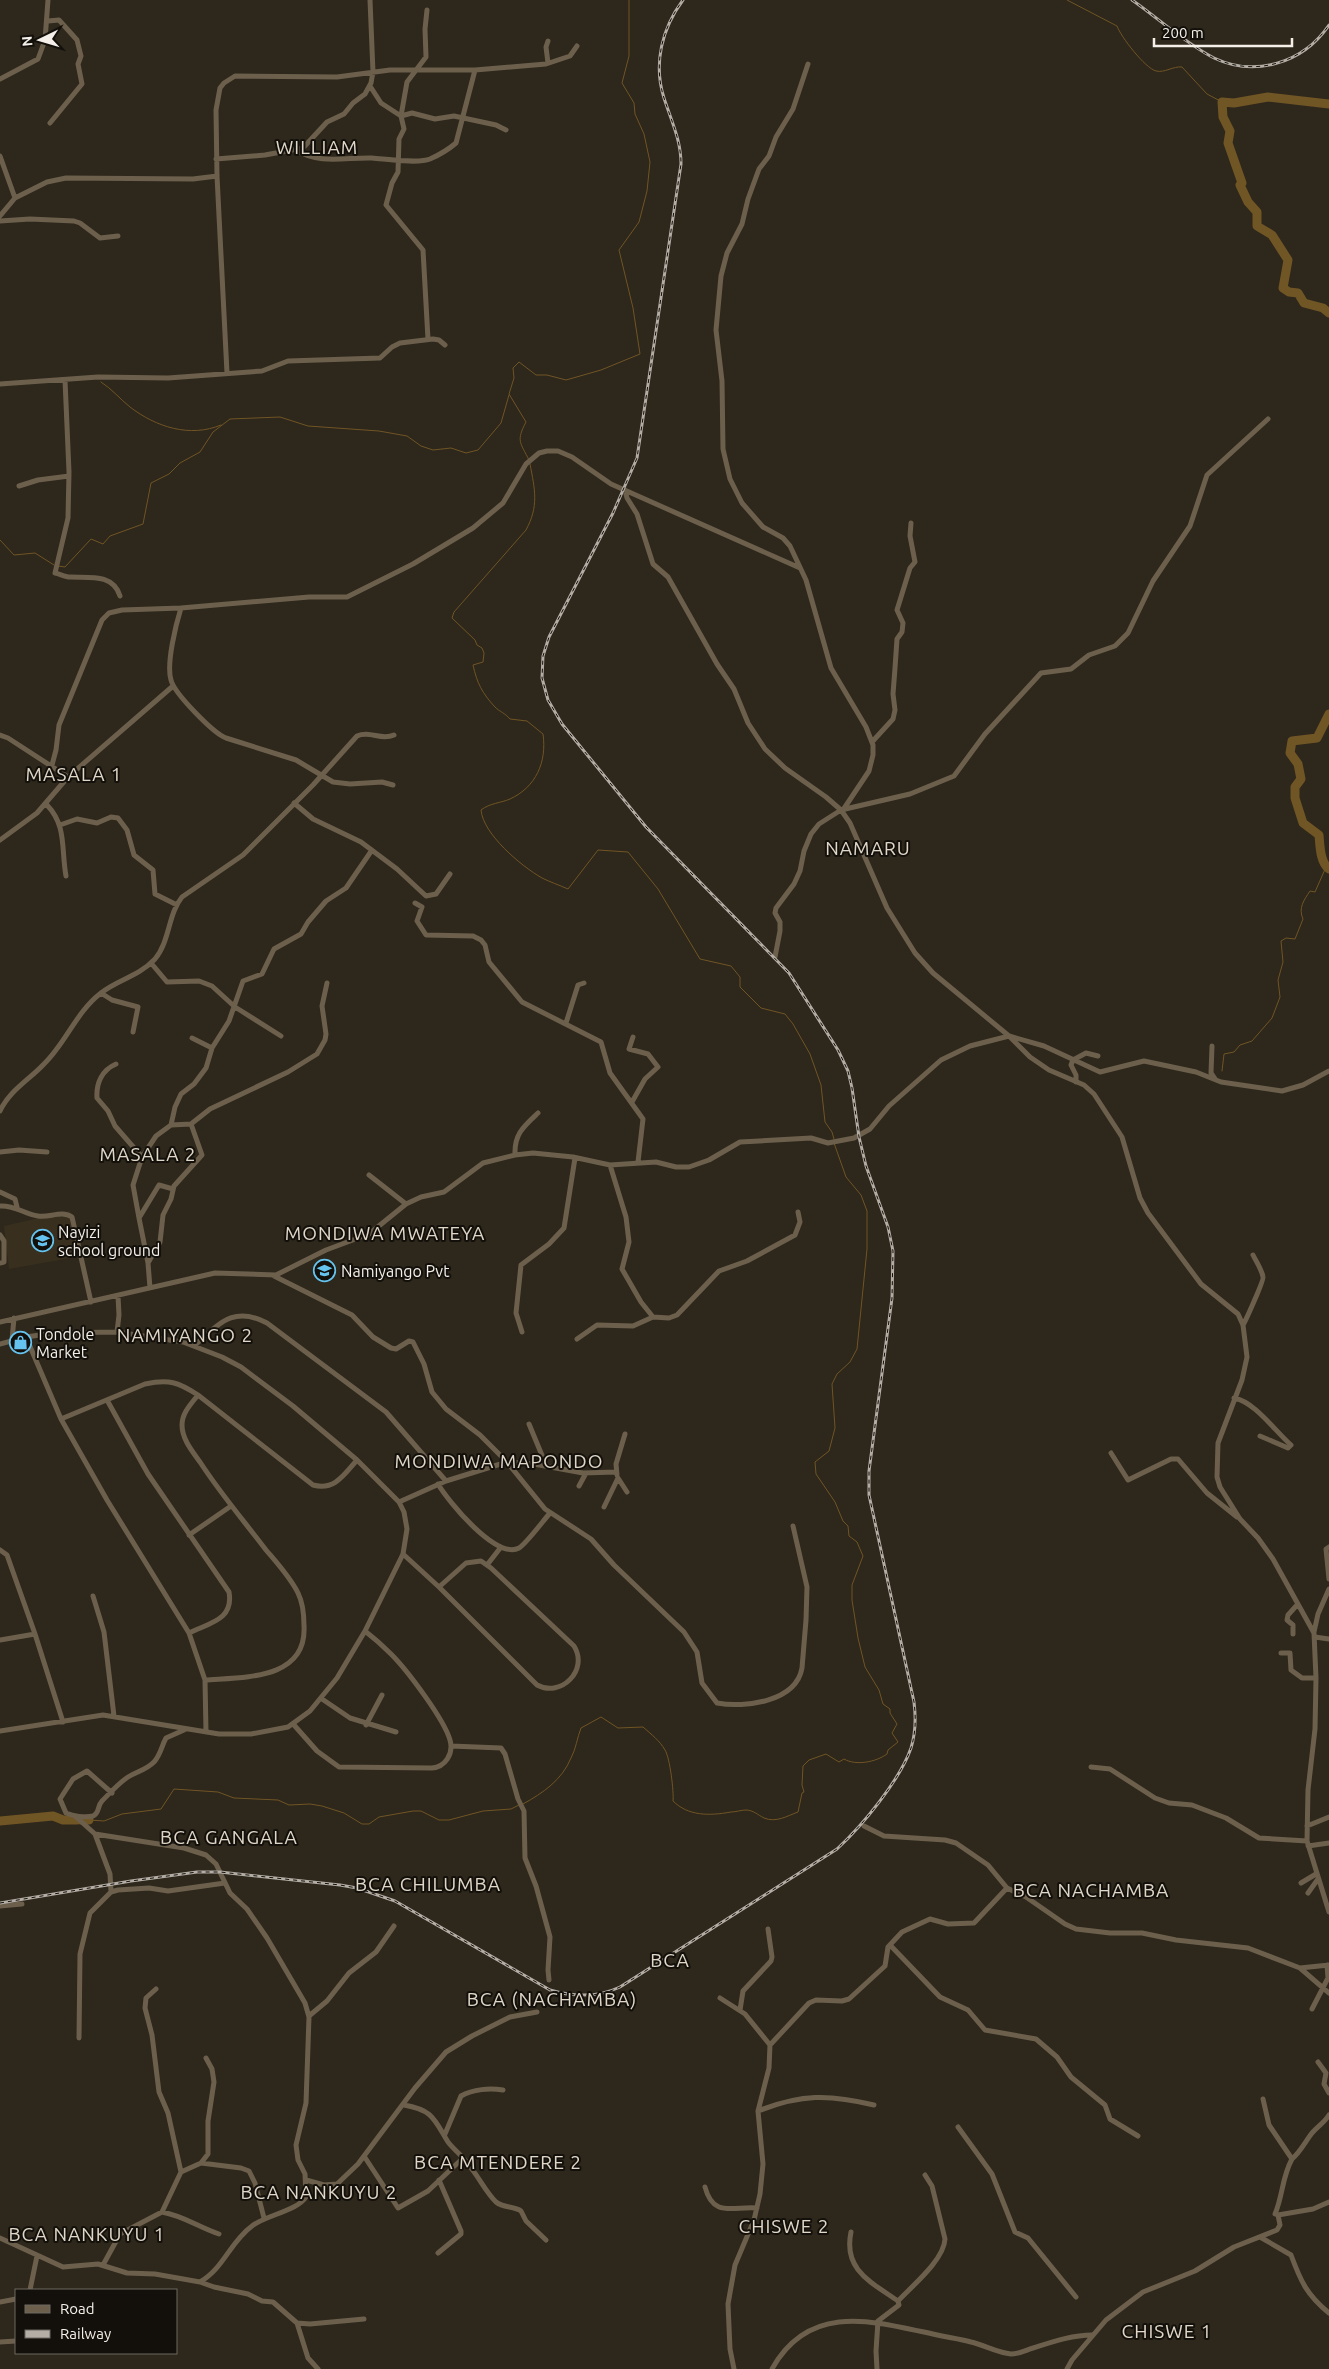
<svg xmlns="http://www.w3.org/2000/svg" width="1329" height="2369" font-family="Ubuntu,sans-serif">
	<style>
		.built { fill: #392f1e }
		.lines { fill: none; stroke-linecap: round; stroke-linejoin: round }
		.stream { stroke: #705525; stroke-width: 1 }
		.river { stroke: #705525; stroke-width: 9 }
		.minor { stroke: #6c604d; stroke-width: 5 }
		.rail-casing { stroke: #b3ada5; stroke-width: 3 }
		.rail { stroke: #13100b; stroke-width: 1; stroke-dasharray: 4; stroke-linecap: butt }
		.labels { text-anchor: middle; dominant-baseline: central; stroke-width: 4; stroke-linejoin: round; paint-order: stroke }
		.poi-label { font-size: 16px; fill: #f4efe8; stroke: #13100b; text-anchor: start }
		.quarter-label { font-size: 19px; letter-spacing: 1px; fill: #e0d7c8; stroke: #13100b }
	</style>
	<rect width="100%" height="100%" fill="#2e271b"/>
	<path class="built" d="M 70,1211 L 82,1256 L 9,1269 L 4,1226 Z"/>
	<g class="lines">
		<path class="stream" d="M 1067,0 L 1117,26 C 1121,37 1145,68 1156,71 C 1165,73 1173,66 1182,67 L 1207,94 L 1222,102
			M 101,382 C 112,389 120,399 130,407 C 156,427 190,438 221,425
			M 529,460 C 520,442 516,441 526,422 L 509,394 L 514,378 L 513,368 L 519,362 L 536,375 L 547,375 L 566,380 L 601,370 L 640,354 L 633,308 L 619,250 L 639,222 L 647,191 L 650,162 L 644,134 L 635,114 L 634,103 L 622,83 L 629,56 L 629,0
			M 530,464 C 535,490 539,506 526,530 L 454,612 L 452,618 L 475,640 L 477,645 L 482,648 L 484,653 L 483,662 L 473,665 C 477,683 482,693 495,707 C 500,712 505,713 510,719 L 527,721 L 543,734 C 547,762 536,787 510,799 C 501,803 490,803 481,810 C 483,834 521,866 542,878 C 550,882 559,885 568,889 L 598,850 L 628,852 L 658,889 L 700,959 L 731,966 L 740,977 L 740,987 L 761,1008 L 785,1014 L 793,1024 L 810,1054 L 821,1085 L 825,1122 L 832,1132 L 834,1139
			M 0,540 L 14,555 L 35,553 L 54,565
			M 58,566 L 65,567 L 91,539 L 103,544 L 110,536 L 143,524 L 151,483 L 169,474 L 180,463 L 200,452 L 213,432 L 230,419 L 280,417 L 308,426 L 379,431 L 407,436 L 421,446 L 433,450 L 451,448 L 466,453 L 478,450 L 501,423 L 509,395
			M 1222,1071 L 1224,1054 L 1234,1052 L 1240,1045 L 1252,1041 L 1272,1018 L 1280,997 L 1278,980 L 1283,962 L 1281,941 L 1286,938 L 1295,939 L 1303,919 C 1298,908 1304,900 1310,891 L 1315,892 L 1326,867
			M 523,1804 C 543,1793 562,1780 571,1758 C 576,1749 577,1738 581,1728 L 601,1717 L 618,1728 L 643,1727 C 651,1734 660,1741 665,1750 C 670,1758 674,1792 673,1801 C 688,1816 709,1816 731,1812 C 736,1812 741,1810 746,1810 C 753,1810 758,1815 764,1818 C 776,1823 787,1816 798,1812 L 802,1793 L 804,1792 L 802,1785 L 803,1766 L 809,1760 L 826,1754 L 839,1762 L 844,1759 C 856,1766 876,1762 887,1754 L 888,1750 L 898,1742 L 892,1733 L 897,1724 L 890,1713 L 890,1709 L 883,1704 L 879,1690 L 865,1667 L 858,1638 L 852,1600 L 852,1585 L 863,1556 L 857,1542 L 849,1536 L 848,1526 L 843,1521 L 835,1502 L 816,1474 L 815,1462 L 829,1451 L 835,1428 L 832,1384 L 837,1374 L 850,1362 L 857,1349 L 867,1249 L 867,1211 L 861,1195 L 846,1177 L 834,1143
			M 89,1820 L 104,1821 L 122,1814 L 161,1809 L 174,1789 L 218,1792 L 234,1798 L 278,1800 L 289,1805 L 310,1804 L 322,1806 L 344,1813 L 362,1824 L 369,1824 L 379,1817 L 413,1811 L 421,1811 L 439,1820 L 449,1820 L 483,1811 L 511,1809 L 519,1805"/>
		<path class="river" d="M 1329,104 L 1268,97 L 1234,103 L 1222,102 L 1223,117 L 1230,131 L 1228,143 L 1242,183 L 1240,185 L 1248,202 L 1257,212 L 1257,226 L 1272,235 L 1288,260 L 1283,288 L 1289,292 L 1298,293 L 1304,303 L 1323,308 L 1329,313
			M 1329,714 L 1317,738 L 1292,741 L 1290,753 L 1298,764 L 1301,779 L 1295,787 L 1295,798 L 1303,823 L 1319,835 C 1320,846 1320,862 1329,869
			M 81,1820 L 89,1820
			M 0,1821 L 53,1816 L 63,1820 L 77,1820"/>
		<path class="minor" d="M 427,10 L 425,29 L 426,57 L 407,82 L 401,116 L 412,113 L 435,119 L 454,116 L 496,125 L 506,130
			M 48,21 L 59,20 L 77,40 L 81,56 L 78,64 L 82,84 L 50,123
			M 548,41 L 546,47 L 548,63
			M 808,64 L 793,109 L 776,137 L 769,156 L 759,169 L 748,199 L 742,224 L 727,253 L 721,276 L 716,330 L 722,381 L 723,449 L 730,479 L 742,503 L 763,527 L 783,538 L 790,546 L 806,580 L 831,668 L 866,727 L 873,745 L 873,755 L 869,771 L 843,810
			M 0,79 L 38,59 L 45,40 L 48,0
			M 370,86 L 381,103 L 401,116 L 404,129 L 399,139 L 398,172 L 392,183 L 386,205 L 423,250 L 428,339
			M 296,150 C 319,165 347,157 372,158 C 386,159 418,164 430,159 C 439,155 449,149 456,143 L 475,70
			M 0,156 L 15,198
			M 216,159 L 265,155 L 303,148 L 327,122 L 344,114 L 353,103 L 365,94 L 371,83 L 373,72 L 370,0
			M 0,216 L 15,198 L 47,182 L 66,178 L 193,179 L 217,176
			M 0,221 L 30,219 L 74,221 L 80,223 L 100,238 L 118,236
			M 227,373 L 217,176 L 216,110 L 220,88 L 224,83 L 235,76 L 337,77 L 390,70 L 475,70 L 546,64 L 570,56 L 577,46
			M 65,380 L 69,472 L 68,518 L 55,573 C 60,574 65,577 70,577 C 88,578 113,573 120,596
			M 0,384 L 98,377 L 168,378 L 262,371 L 288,361 L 380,358 L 392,347 L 400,343 L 433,339 L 439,340 L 445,345
			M 19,486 L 38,480 L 69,476
			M 625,490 L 627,498 L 637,514 L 653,564 L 668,577 L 717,664 L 734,689 L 748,723 L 765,749 L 785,768 L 826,797 L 841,810 L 850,823 L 887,908 L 915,953 L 933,973 L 1009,1036 L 1030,1057 L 1049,1070 L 1084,1085 L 1094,1094 L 1122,1137 L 1140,1198 L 1148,1213 L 1201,1284 L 1238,1314 L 1243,1325 L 1247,1357 L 1242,1380 L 1218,1443 L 1217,1477 L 1220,1487 L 1240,1519 L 1258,1538 L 1273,1559 L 1314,1633 L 1316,1678 L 1315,1729 L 1308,1790 L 1307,1841 L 1329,1912
			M 181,608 C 176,624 166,664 171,680 C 174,693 213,733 226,738 L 296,760 L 333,782 L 350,784 L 382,782 L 393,785
			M 0,735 L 8,738 L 68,777
			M 872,742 L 893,719 L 895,710 L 893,694 L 895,668 L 897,639 L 902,632 L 903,623 L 897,610 L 910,568 L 915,562 L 910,536 L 911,523
			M 52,765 L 56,750 L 59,725 L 102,620 L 109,613 L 122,610 L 181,608 L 309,597 L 347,597 L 413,564 L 473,528 L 503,503 L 526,464 L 539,453 L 547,451 L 558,451 L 572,457 L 611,484 L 800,568
			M 294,803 L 313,819 L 361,842 L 397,869 L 426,896 L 436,894 L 450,874
			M 47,805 C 67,826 61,849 66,876
			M 60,825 L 77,819 L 97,823 L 111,817 L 118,818 L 127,830 L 134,855 L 153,870 L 155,894 L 177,905
			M 0,840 L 37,813 L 68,777 L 173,686
			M 415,903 L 422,907 L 417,921 L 426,935 L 473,936 L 481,940 L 485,945 L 489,962 L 522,1002 L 601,1042 L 610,1073 L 643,1119 L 638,1162
			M 775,957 L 780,931 L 780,922 L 775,913 L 776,908 L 794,884 L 800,871 L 804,851 L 811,834 L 819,824 L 841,810 L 910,794 L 954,776 L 985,734 L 1041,673 L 1071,669 L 1089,655 L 1115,646 L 1128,633 L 1153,581 L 1190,526 L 1207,475 L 1268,419
			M 151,963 L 167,982 L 199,981 L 212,986 L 235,1007 L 281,1036
			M 327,983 L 322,1006 L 326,1034 L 325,1040 L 317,1054 L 288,1072 L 210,1109 L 191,1124 L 171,1125 L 175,1107 L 181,1094 L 194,1084 L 206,1068 L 212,1048 L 229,1021 L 243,981 L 262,974 L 274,949 L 301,934 L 308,922 L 326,901 L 346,888 L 372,850
			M 101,993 L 112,1000 L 138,1007 L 133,1032
			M 566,1023 L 578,985 L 584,983
			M 192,1038 L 212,1048
			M 1212,1046 L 1211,1073 L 1215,1079
			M 116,1064 C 102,1070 96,1083 97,1098 L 108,1111 L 115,1126 L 142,1157
			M 1076,1082 L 1076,1075 L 1071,1065 L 1073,1060 L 1086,1053 L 1098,1056
			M 632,1102 L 645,1079 L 658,1067 L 648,1054 L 629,1049 L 633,1037
			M 0,1111 C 10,1090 29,1080 44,1064 C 66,1043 76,1012 101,993 C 119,979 138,977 155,959 C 170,941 168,914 182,897 L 243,855 L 313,785 L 357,736 C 370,730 381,741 394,735
			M 0,1152 L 19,1150 L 47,1152
			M 515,1155 C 514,1134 524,1126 538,1113
			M 610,1165 L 626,1217 L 629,1242 L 622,1269 L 641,1302 L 653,1317 L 669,1318 L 677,1315 L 719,1271 L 747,1261 L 795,1235 L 800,1222 L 798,1212
			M 369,1175 L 406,1204
			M 0,1192 L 15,1199 L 17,1207
			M 0,1206 C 15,1205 24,1214 38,1216 C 49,1218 62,1210 72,1217 L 91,1302
			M 139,1218 L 133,1185 L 142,1157 L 156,1136 L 171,1125
			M 0,1235 L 4,1241 L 4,1262 L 0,1263
			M 148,1263 L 139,1218 L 159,1185 L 173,1189
			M 274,1276 L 352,1315 L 373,1337 L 391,1348 L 396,1349 L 409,1341 L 413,1342 L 424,1364 L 432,1392 L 446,1409 L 480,1435 L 507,1462 L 545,1509 L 591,1539 L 614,1565 L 684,1632 L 697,1652 L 702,1683 L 717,1703 C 745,1708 796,1702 802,1668 L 806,1620 L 807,1587 L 793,1526
			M 150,1288 L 148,1263 L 160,1242 L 163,1215 L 171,1199 L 174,1186 L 202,1155 L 191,1124
			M 0,1322 L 215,1273 L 276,1275 L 326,1250 L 369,1234 L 406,1204 L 421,1197 L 444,1192 L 483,1163 L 515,1155 L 533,1153 L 573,1157 L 610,1165 L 656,1162 L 676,1167 L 689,1167 L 709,1160 L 740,1142 L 811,1138 L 828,1143 L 854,1138 L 870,1129 L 889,1106 L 941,1060 L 970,1046 L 1009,1036 L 1044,1046 L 1100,1072 L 1144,1061 L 1196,1072 L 1221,1082 L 1282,1091 L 1303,1085 L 1329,1071
			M 1243,1325 C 1246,1320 1264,1280 1263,1277 C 1262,1270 1256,1261 1253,1255
			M 117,1332 L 119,1315 L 118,1296
			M 522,1332 L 516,1313 L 521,1265 L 549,1244 L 564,1228 L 575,1158
			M 26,1337 L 61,1419 L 107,1500 L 189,1633 L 205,1680 L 206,1732
			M 577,1339 L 597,1325 L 633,1326 L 653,1317
			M 12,1340 L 14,1318
			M 0,1344 L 26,1337 L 54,1333 L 117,1332 L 183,1342 L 222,1357 L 241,1367 L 293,1406 L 357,1460 L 399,1502 L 404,1512 L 407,1529 L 403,1554 L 365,1631 L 337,1678 L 310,1711 L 288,1727 L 251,1734 L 219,1734 L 103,1715 L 0,1731
			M 194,1346 C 219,1324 233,1305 267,1323 L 386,1412 L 446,1481
			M 198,1395 L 313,1485 C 334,1491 344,1475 357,1460
			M 1234,1398 C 1255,1402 1274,1430 1291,1445
			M 107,1400 L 148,1474 L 229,1592 C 234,1620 209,1623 189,1633
			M 61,1419 L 145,1384 C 169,1379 178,1382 198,1395 C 191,1404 182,1413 182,1425 C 182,1439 192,1451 200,1462 C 220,1493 244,1521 266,1550 C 277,1563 290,1577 298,1593 C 303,1603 304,1614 304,1626 C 307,1680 244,1677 205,1680
			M 529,1424 L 546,1465
			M 1260,1436 L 1288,1448 L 1291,1445
			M 1111,1453 L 1128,1480 L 1171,1459 L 1178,1459 L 1207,1493 L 1237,1517
			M 617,1475 L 616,1464 L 625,1434
			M 438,1484 C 448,1501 496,1560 519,1548 C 526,1544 543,1521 550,1513
			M 579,1486 L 586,1473
			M 399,1502 L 446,1481 L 507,1462 L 534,1464 L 583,1473 L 616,1472
			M 604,1507 L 618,1478 L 627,1492
			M 189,1535 L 231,1506
			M 1329,1547 L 1326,1549 L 1329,1579
			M 0,1550 L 7,1555 L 35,1634 L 63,1722
			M 403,1554 L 439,1587 L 537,1685 C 561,1698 589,1670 574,1646 L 491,1568 L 481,1561 L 466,1563 L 439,1587
			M 487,1565 L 501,1547
			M 93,1596 L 104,1632 L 114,1716
			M 1314,1632 L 1318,1614 L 1329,1589
			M 1293,1634 L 1293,1625 L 1287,1620 L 1288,1615 L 1297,1605
			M 1315,1637 L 1329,1639
			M 0,1640 L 35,1634
			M 1281,1653 L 1290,1653 L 1291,1670 L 1302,1678 L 1316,1678
			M 322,1699 L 350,1718 L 396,1732
			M 294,1725 L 317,1751 L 339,1767 L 432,1768 C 445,1767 454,1754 450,1740 C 444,1719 407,1670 391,1654 C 383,1646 374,1638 365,1631
			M 366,1725 L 382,1695
			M 451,1746 L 501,1748 L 505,1754 L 518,1799 L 524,1811 L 525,1858 L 536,1886 L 550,1937 L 548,1970 L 549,1980
			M 1091,1767 L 1110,1769 L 1155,1798 L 1169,1803 L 1192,1805 L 1226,1818 L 1259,1838 L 1307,1841
			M 112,1793 L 87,1771 L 73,1779 L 60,1799 L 66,1813 C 73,1816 85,1818 93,1816 C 100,1813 97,1806 102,1801 C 109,1794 120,1782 128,1777 C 138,1771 146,1770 154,1762 C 161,1754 161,1747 166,1738 L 184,1730
			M 75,1816 L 95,1834 L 184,1848 L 206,1855 L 216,1864 L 230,1893 L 247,1909 L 267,1938 L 305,2003 L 309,2017 L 306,2103 L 296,2145 L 298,2160 L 305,2174 L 306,2197 C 297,2211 266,2215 252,2226 C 230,2242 224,2268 200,2282
			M 864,1826 L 884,1836 L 945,1840 L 956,1843 L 988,1865 L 1007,1888 L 1026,1897 L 1065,1924 L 1076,1929 L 1110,1933 L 1142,1933 L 1176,1940 L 1248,1948 L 1300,1968 L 1329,1993
			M 1307,1826 L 1329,1817
			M 95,1834 L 110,1874 L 111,1892
			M 1308,1846 L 1329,1843
			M 1301,1883 L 1316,1874
			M 1308,1893 L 1318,1879
			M 0,1906 L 22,1904
			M 890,1945 L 940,1997 L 968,2010 L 985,2030 L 1036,2039 L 1057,2057 L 1071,2077 L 1105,2105 L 1110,2119 L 1138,2136
			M 1300,1968 L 1329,1965
			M 156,1989 L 146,1998 L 145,2008 L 152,2035 L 159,2092 L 168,2113 L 181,2172 L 162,2212
			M 720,1998 L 745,2014 L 770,2045
			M 1312,2009 L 1328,1978 L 1327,1965
			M 740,2010 L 743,1991 L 771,1961 L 772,1957 L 768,1929
			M 309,2016 L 327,2001 L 349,1973 L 376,1952 L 394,1926
			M 79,2038 L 80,1954 L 90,1913 L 111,1892 L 118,1890 L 149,1888 L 168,1891 L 225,1883
			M 1318,2062 L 1326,2073 L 1324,2084 L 1329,2093
			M 404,2105 C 433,2110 434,2119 448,2142 C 455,2151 465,2158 471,2168 C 480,2179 486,2192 496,2202 C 503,2208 514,2206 521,2211 L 526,2221 L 546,2240
			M 758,2111 C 801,2094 829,2094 874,2105
			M 958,2127 L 992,2174 L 1015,2232 L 1028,2238 L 1076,2297
			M 445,2134 L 461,2096 C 473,2089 490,2088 503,2090
			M 364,2156 L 398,2208 L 428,2191 L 463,2158
			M 1292,2159 C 1301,2151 1305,2142 1312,2133 C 1318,2126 1324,2123 1329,2115
			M 201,2163 L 241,2168 L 249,2171 L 255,2183 L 264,2218
			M 181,2172 L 201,2163 L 208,2154 L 208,2121 L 214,2082 L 212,2069 L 206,2058
			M 306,2180 L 324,2185 L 337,2184 L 358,2164 L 415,2088 L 446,2052 L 472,2036 L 510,2017 L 537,2012
			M 705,2187 C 713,2218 733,2206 757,2208
			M 1278,2215 L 1313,2209 L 1329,2202
			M 851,2232 C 843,2270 871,2282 898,2301
			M 1260,2237 L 1291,2255 C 1301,2282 1307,2295 1329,2313
			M 0,2238 L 63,2267 L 98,2264 L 127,2273 L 155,2274 L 200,2282 L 214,2287 L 248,2294 L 262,2301 L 273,2302 L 297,2323 L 308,2358 L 318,2369
			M 438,2253 L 461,2234 L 461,2231 L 439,2180
			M 103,2265 L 120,2234 L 162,2212 C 184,2216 198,2227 219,2234
			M 30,2290 L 37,2256
			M 0,2302 L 16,2299
			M 297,2323 L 310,2324 L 364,2319
			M 0,2342 L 16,2341
			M 734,2369 L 730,2349 L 728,2304 L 735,2265 L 754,2220 L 760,2194 L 763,2164 L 758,2111 L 769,2068 L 770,2045 L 809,2003 L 816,2000 L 842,2001 L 849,1999 L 885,1966 L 888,1947 L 902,1932 L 930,1919 L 948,1924 L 974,1923 L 1007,1888
			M 772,2369 C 811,2299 879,2323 942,2336 C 952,2338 961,2339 971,2342 C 984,2345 998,2353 1011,2354 C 1019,2354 1026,2350 1033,2348 C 1052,2342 1072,2335 1092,2335
			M 877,2369 L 876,2351 L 878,2321 L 899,2305 L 898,2301 C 912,2286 944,2260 945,2239 L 932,2186 L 925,2175
			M 1067,2369 L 1072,2360 L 1106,2320 L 1143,2292 L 1195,2271 L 1234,2247 L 1277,2230 L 1280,2225 L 1278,2215 L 1275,2214 C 1283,2195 1282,2177 1292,2159 L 1269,2125 L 1263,2099"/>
		<defs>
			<path id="rail" d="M 1132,0 C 1158,18 1186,44 1214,58 C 1256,78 1304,62 1329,25
				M 0,1903 L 131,1881 L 197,1872 L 220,1872 L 340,1885 L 357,1888 L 395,1901 L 550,1990 C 574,1997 597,1998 620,1987 L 837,1849 C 862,1826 900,1780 911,1748 C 916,1732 916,1718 914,1702 L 869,1495 L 869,1471 L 892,1298 L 893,1251 L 888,1227 L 866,1166 L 859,1137 L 852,1088 L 848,1071 L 838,1050 L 789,973 L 646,827 L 562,724 L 548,700 L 542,678 L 543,656 L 549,637 L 613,513 L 637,458 L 681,164 C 681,140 671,120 664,98 C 653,64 662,28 683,0"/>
		</defs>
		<use href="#rail" class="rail-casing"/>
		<use href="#rail" class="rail"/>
	</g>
	<defs>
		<symbol id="school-ring" viewBox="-11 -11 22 22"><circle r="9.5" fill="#13100b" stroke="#65c4ef" stroke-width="1.5"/><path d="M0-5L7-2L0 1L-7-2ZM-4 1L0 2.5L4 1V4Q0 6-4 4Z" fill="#65c4ef"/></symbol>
		<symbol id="shop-ring" viewBox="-11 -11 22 22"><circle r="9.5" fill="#13100b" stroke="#65c4ef" stroke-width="1.5"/><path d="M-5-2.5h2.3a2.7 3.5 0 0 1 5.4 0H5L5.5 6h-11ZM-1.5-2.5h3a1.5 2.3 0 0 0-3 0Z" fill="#65c4ef"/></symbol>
	</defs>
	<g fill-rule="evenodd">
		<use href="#school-ring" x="30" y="1228" width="25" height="25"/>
		<use href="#school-ring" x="312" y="1258" width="25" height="25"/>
		<use href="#shop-ring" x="8" y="1330" width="25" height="25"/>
	</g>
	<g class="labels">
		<g class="poi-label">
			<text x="58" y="1232">Nayizi<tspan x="58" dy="18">school ground</tspan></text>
			<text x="341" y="1271">Namiyango Pvt</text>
			<text x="36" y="1334">Tondole<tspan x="36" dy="18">Market</tspan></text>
		</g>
		<g class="quarter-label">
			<text x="317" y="147">WILLIAM</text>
			<text x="74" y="774">MASALA 1</text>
			<text x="868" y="848">NAMARU</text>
			<text x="148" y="1154">MASALA 2</text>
			<text x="385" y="1233">MONDIWA MWATEYA</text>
			<text x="185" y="1335">NAMIYANGO 2</text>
			<text x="499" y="1461">MONDIWA MAPONDO</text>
			<text x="229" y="1837">BCA GANGALA</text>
			<text x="428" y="1884">BCA CHILUMBA</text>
			<text x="1091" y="1890">BCA NACHAMBA</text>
			<text x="670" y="1960">BCA</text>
			<text x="552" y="1999">BCA (NACHAMBA)</text>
			<text x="498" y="2162">BCA MTENDERE 2</text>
			<text x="319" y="2192">BCA NANKUYU 2</text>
			<text x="784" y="2226">CHISWE 2</text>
			<text x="87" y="2234">BCA NANKUYU 1</text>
			<text x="1167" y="2331">CHISWE 1</text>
		</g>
	</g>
	<rect x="15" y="2289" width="162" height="65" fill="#13100b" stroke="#6d6963"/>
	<rect x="25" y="2305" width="25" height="8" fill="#6c604d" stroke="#6d6963"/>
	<text x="60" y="2314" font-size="15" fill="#f4efe8">Road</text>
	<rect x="25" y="2330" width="25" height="8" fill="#b3ada5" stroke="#6d6963"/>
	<text x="60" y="2339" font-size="15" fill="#f4efe8">Railway</text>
	<g transform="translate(40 40) rotate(265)" stroke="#13100b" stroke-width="4" paint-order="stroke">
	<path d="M0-4L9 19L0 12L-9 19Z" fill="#f4efe8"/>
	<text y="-8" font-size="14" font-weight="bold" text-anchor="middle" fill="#f4efe8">N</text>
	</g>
	<path d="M1154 38v8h138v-8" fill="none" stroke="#f4efe8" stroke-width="2.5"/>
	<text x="1162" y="38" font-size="15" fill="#f4efe8" stroke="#13100b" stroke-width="4" paint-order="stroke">200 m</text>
</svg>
